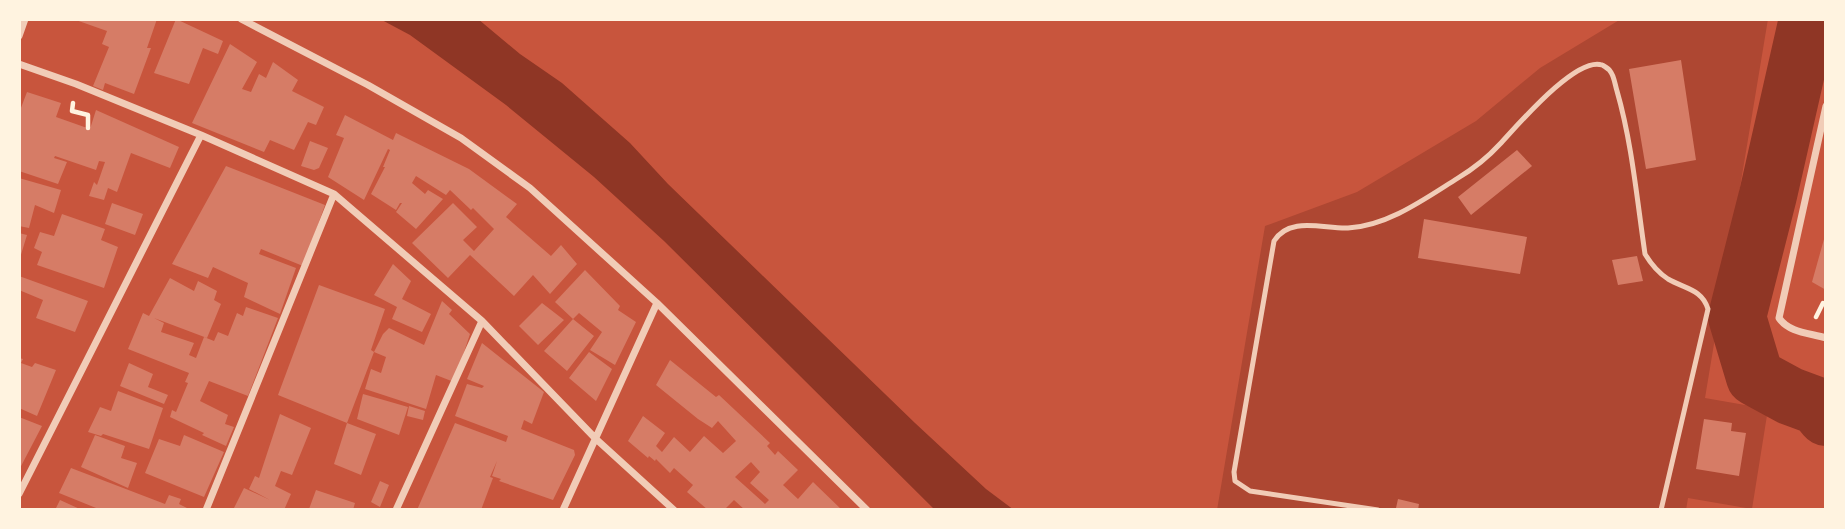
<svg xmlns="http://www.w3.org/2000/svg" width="1845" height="529" font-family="'Exo 2',sans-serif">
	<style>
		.green { fill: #ae4732 }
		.water { fill: #8f3625 }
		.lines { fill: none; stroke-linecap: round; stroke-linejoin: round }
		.river { stroke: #8f3625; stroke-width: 58 }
		.building { fill: #d67c66; fill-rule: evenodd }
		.path { stroke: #fff3e0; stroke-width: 4.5 }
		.service { stroke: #f1ccb7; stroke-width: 5 }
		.minor { stroke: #f1ccb7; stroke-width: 7 }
	</style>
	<rect width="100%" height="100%" fill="#c8553d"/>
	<path class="green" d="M 1621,19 L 1768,19 L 1705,398 L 1768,409 L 1752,509 L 1688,498 L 1686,510 L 1217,510 L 1265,226 L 1357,192 L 1476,121 L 1540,68 Z"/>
	<path class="water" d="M 380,19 L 478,19 L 520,54 L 562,83 L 630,143 L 668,184 L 915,423 L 986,489 L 1014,510 L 935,510 L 664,241 L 594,177 L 506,105 L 410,35 Z"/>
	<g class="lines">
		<path class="river" d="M 1808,19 L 1768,195 L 1737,317 L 1755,377 L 1790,396 L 1817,406 L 1826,417"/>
	</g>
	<path class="building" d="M 73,19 L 157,19 L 147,48 L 151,48 L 134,94 L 105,83 L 103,90 L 93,86 L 109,47 L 102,44 L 107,31 Z
		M 176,19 L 223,41 L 218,54 L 203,48 L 189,84 L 154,73 Z
		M 230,44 L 257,62 L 242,89 L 251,92 L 259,74 L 266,78 L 273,62 L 298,80 L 292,91 L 324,107 L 316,125 L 308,122 L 294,150 L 270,140 L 264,152 L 192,123 Z
		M 1681,60 L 1696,160 L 1646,169 L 1629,69 Z
		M 27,92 L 61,103 L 56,117 L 90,129 L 96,110 L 179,147 L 170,168 L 131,153 L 117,192 L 108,188 L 104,200 L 89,196 L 94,182 L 97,185 L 105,162 L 99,161 L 96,170 L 55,156 L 54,158 L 67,162 L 58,184 L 19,171 L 19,113 Z
		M 345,115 L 393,140 L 396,133 L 469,169 L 517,204 L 506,217 L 551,256 L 561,245 L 577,264 L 550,294 L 533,275 L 514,296 L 470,255 L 448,278 L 412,243 L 453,203 L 477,227 L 463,240 L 474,251 L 494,229 L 473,208 L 471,210 L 450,190 L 446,195 L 416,176 L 412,183 L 425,194 L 428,190 L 443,199 L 416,229 L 396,212 L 402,203 L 400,203 L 396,210 L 371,194 L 385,167 L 383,167 L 390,150 L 388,149 L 364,200 L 328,177 L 344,138 L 336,135 Z
		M 310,141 L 328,148 L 319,168 L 314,170 L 301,166 Z
		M 1517,150 L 1532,166 L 1471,215 L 1458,197 Z
		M 226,166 L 325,205 L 303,266 L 261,249 L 259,254 L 296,268 L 280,314 L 244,297 L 248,283 L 213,267 L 208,278 L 172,264 Z
		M 19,178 L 61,190 L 54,213 L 35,205 L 29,228 L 19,226 Z
		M 112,203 L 143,214 L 135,235 L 105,224 Z
		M 62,214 L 105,229 L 101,240 L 118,247 L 104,288 L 37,265 L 42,252 L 34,248 L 40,232 L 54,236 Z
		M 1424,219 L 1527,237 L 1520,274 L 1418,258 Z
		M 1826,232 L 1826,290 L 1812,282 Z
		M 19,233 L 27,235 L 20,258 L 19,258 Z
		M 1637,256 L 1643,281 L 1618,285 L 1612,260 Z
		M 393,264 L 411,281 L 402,299 L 431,314 L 422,332 L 392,319 L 397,307 L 374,295 Z
		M 585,270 L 620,306 L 618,310 L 636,322 L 615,365 L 590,350 L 602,332 L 579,313 L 573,319 L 555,302 Z
		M 19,276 L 88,301 L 75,332 L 36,318 L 43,300 L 19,290 Z
		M 170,278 L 194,291 L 198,281 L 217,291 L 214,300 L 221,304 L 207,338 L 154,318 L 164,323 L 161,332 L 194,343 L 189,355 L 196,358 L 204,337 L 214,341 L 218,332 L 228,336 L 237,313 L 243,316 L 246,307 L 278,318 L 248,396 L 209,381 L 200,401 L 228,415 L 225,424 L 234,427 L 226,446 L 202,435 L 204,433 L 170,417 L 172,410 L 176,412 L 188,383 L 185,382 L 189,373 L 128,349 L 143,313 L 149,316 Z
		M 319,285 L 385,309 L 371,350 L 374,352 L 347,423 L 278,395 Z
		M 442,301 L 452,310 L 449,314 L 470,334 L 454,382 L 436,375 L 426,409 L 365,389 L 371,369 L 381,373 L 386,357 L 374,352 L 383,334 L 389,328 L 424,345 Z
		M 542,303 L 564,320 L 538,345 L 519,326 Z
		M 573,319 L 594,336 L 567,371 L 544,351 Z
		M 482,343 L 544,392 L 532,424 L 524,420 L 521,429 L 574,450 L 575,455 L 553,500 L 499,481 L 501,479 L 492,476 L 497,461 L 490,477 L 493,478 L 481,510 L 417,510 L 455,423 L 506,442 L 508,436 L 455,416 L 467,384 L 482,388 L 484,386 L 467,379 Z
		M 589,352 L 612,369 L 596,401 L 569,378 Z
		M 19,358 L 23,359 L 21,363 L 32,367 L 35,363 L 56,370 L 37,416 L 19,408 Z
		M 670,360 L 716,397 L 719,395 L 770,443 L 767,446 L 775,455 L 778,451 L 798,470 L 783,485 L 798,499 L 813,482 L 842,510 L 745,510 L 734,500 L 724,510 L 708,510 L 687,492 L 693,485 L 674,468 L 670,473 L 656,459 L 655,461 L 649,456 L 648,458 L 628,441 L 643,416 L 665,433 L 656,446 L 662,452 L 674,437 L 690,452 L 704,436 L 723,453 L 736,441 L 718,421 L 712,428 L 698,419 L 656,385 ZM 751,462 L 760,472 L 750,483 L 769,500 L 765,504 L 735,477 Z
		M 129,363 L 153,374 L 148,387 L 168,395 L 164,404 L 120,386 Z
		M 118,391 L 163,408 L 149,449 L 103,434 L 101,436 L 88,432 L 100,407 L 111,411 Z
		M 363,394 L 408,407 L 399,435 L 357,419 Z
		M 409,406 L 425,411 L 423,420 L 407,416 Z
		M 280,414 L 311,428 L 292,475 L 281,471 L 275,486 L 291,494 L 284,510 L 233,510 L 244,488 L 270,500 L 249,489 L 255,476 L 259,478 Z
		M 19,417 L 42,426 L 19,470 Z
		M 1704,419 L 1732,423 L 1731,431 L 1746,433 L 1739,476 L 1696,469 Z
		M 347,423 L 376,434 L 361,475 L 334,464 Z
		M 95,435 L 125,446 L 121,458 L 137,463 L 128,488 L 81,467 Z
		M 184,435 L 224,452 L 204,497 L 145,473 L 159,439 L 180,446 Z
		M 71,468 L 165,504 L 169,495 L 181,499 L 179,504 L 191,510 L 101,510 L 59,493 Z
		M 380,481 L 389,485 L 380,507 L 371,502 Z
		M 316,490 L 355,503 L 353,510 L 309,509 Z
		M 1398,499 L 1419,504 L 1418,510 L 1396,508 Z
		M 60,500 L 82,510 L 55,510 Z"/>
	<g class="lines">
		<path class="path" d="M 73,103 L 72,111 L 88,115 L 88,128
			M 1816,317 L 1823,303"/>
		<path class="service" d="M 1378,510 L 1250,491 L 1235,481 L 1234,472 L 1274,241 C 1290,216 1323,229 1348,228 C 1388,226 1426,198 1458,178 C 1473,169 1489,156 1500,144 C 1517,126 1576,56 1602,65 C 1603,65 1610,70 1610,71 C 1614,75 1615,85 1617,91 C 1632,143 1637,200 1645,254 C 1651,264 1657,272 1668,279 C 1685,289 1702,289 1708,309 L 1661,510"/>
		<path class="minor" d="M 241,19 L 368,85 L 461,138 L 530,188 L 657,303 L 867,510
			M 19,36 L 25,19
			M 19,64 L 76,84 L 201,135 L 334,194 L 482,321 L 596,439 L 674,510
			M 1826,106 L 1779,318 C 1789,333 1810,333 1826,338
			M 19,494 L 201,135
			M 206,510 L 334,194
			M 396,510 L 482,321
			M 563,510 L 657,303"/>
	</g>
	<rect width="1845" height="529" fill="none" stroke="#fff3e0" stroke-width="42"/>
</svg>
